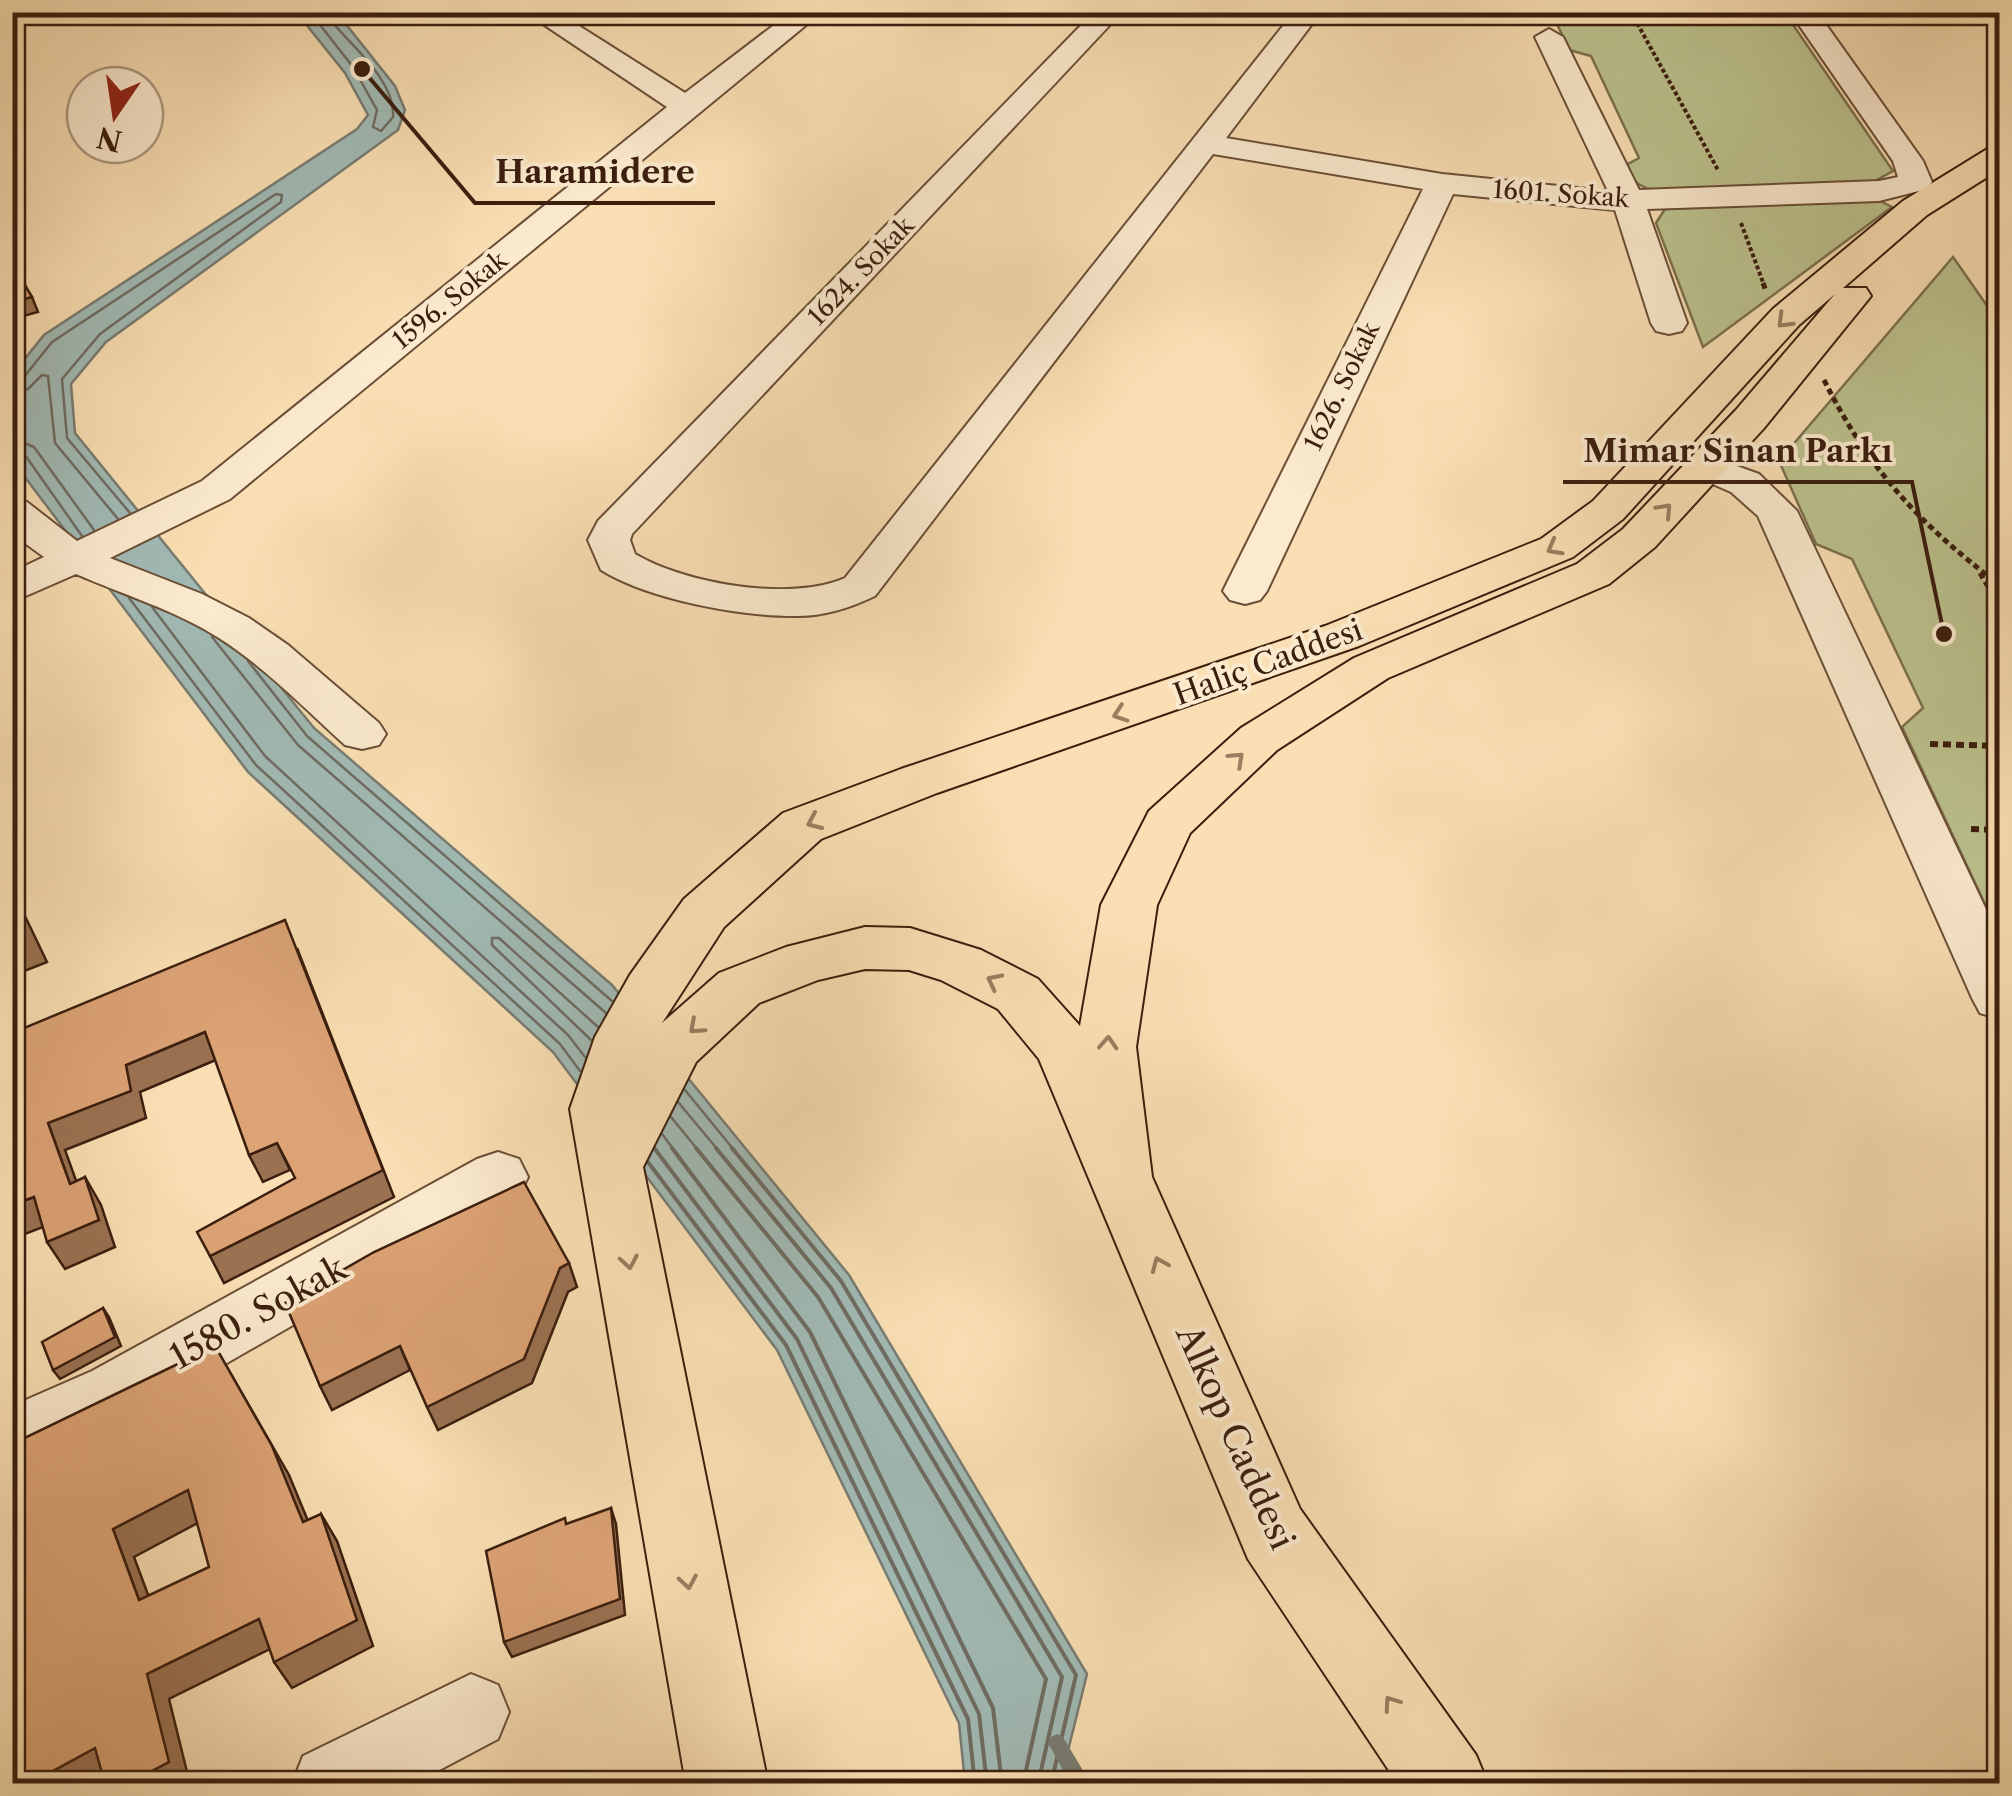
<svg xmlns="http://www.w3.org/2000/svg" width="2012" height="1796" font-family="'Libre Caslon Text',serif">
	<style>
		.green { fill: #bcc28e; stroke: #7c704e; stroke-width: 2.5 }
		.water { fill: #a1bab5; stroke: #787c72; stroke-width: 2.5 }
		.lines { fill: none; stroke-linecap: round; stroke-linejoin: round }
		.shore-far1 { stroke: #6e6c62; stroke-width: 2.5 }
		.shore { stroke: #6e6c62; stroke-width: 4 }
		.stream { fill: #787c72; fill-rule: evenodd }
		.minor-casing { stroke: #6a4e37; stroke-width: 4 }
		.major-casing { stroke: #3b1e0e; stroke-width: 4 }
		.path-far2 { stroke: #3b1e0e; stroke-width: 4; stroke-dasharray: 4 2.5; stroke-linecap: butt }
		.path-far1 { stroke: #3b1e0e; stroke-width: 5; stroke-dasharray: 6 4; stroke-linecap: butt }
		.path { stroke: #3b1e0e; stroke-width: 6; stroke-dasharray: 8 5; stroke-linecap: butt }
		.minor { fill: #fbeace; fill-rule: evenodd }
		.major { fill: #f9dfb3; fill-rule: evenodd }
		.shaded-wall { fill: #9a7252; stroke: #3b1e0e; stroke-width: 2.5 }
		.building { fill: #dca375; stroke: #3b1e0e; stroke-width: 2.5; fill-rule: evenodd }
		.oneway { stroke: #9a7e60 }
		.labels { text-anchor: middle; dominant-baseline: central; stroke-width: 8; stroke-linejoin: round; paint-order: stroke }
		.far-street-label { font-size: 25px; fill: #3b1e0e; stroke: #fbeace }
		.street-label { font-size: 30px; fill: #3b1e0e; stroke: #fbeace }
		.near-street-label { font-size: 35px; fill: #3b1e0e; stroke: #fbeace }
		.leader { fill: none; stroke: #3b1e0e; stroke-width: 4 }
		.callout-dot { fill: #3b1e0e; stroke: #fbeace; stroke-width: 4 }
		.callout-label { font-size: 32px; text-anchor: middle; font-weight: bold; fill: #3b1e0e; stroke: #fbeace; stroke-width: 8; stroke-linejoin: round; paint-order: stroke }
	</style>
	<rect width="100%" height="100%" fill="#f9dfb3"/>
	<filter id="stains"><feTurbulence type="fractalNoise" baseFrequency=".002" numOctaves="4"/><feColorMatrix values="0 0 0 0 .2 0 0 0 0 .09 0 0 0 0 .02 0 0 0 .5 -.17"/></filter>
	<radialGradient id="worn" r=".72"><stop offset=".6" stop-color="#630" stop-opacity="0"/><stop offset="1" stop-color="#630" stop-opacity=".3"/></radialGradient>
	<path class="green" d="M 1552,13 L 1785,13 L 1893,171 L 1871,183 L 1652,190 C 1636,185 1632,180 1624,166 L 1639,158 L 1591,56 L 1569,50 Z
		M 1878,200 L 1892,207 L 1703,347 L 1656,223 L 1665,209 Z
		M 1953,257 L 1999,323 L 1999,934 L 1902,727 L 1923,708 L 1852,559 L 1816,544 L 1779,461 Z"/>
	<path class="water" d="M 297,13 L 337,13 L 395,86 L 405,110 L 398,130 L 106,342 L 71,384 L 75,433 L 314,728 L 612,985 L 849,1275 L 1087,1674 L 1060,1783 L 965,1783 L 959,1723 L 777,1350 L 553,1052 L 248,772 L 21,472 L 13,449 L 15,371 L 44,335 L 357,129 L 368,115 L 345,73 Z"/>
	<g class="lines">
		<path class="shore-far1" d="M 310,12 L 353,67 L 377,110 L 373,127 L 381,131 L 393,117 C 396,82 353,47 332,22 L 330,12
			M 12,380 L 24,377 L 52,342 L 276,194 L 282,195 L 281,202 L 100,334 L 62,379 L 67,438 L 130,513
			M 12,393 L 28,389 L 42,375 L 48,376 L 55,443 L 118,519
			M 12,438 L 34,447 L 94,530
			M 12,451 L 25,455 L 82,536
			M 129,598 L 256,765 L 560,1044 L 580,1071
			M 152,607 L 265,756 L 568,1035 L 585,1057
			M 212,637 L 298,745 L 606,1013
			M 248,661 L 307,736 L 612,1001
			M 591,1040 L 492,945 L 492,938 L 499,938 L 598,1027
			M 685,1090 L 734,1150
			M 678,1102 L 718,1150
			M 671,1117 L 698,1150
			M 662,1134 L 674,1150"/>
		<path class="shore" d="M 672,1148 L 810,1332 L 993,1708 L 1002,1784
			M 696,1148 L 818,1297 L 1046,1679 L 1023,1784
			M 716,1148 L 831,1288 L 1062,1677 L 1038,1784
			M 732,1148 L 841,1281 L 1076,1675 L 1051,1784
			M 655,1149 L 797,1339 L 979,1714 L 987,1784
			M 648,1162 L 786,1345 L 968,1719 L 975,1784"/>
		<path class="stream" d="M 1057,1734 L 1063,1737 L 1091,1784 L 1071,1784 L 1048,1743 L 1051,1737 Z"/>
		<defs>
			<path id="minor" d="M 525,12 L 557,12 L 685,93 L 791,12 L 822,12 L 230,499 L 110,558 L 202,594 L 249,618 L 288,645 L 379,723 L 386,734 L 379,745 L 362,749 L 345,745 C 304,708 266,668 219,638 C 175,610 124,595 76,574 L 12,602 L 12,572 L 44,557 L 12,534 L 12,499 L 27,502 L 77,541 L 202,481 L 667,107 Z
				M 1094,12 L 1122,12 L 632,534 L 630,540 L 635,554 C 685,584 791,602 845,578 L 1294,12 L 1321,12 L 1226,138 L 1442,174 L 1608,191 L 1535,37 L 1549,29 L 1563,37 L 1639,190 L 1879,181 L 1898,177 L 1893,161 L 1790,12 L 1817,12 L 1923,161 L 1932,182 L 1927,189 L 1879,201 L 1647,209 L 1687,323 L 1682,331 L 1669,334 L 1656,331 L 1651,323 L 1615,210 L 1453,194 L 1267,591 L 1260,600 L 1245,604 L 1230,600 L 1223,591 L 1423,189 L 1213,154 L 875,596 C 852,607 825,616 799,616 C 742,617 650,600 601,570 L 588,540 L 598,521 Z
				M 1982,12 L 2000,12 L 2000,25 L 1991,23 Z
				M 1706,455 L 1759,474 L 1797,511 L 2000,939 L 2000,1019 L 1980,1013 L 1972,998 L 1758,516 L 1731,492 L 1692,475 L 1686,467 L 1692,459 Z
				M 498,1152 L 519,1159 L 528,1177 L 519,1195 L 140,1413 L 12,1470 L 12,1406 L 92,1371 L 477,1159 Z
				M 471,1674 L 498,1685 L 509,1712 L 498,1739 L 413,1784 L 292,1784 L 303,1756 Z"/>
			<path id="major" d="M 2000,145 L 2000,169 L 1927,215 L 1843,288 L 1866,288 L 1871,296 L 1764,428 L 1655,547 L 1609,584 L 1388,678 L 1277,750 L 1190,833 L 1157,905 L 1136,1047 L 1152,1177 L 1300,1509 L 1476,1755 L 1488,1784 L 1398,1784 L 1248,1559 L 1039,1059 L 998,1009 L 941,980 L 909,970 L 865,969 L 818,980 L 759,1003 L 696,1062 L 643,1167 L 768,1784 L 686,1784 L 570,1109 L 595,1037 L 630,975 L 684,899 L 783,813 L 901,769 L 1325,626 L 1541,539 L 1593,501 L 1773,309 L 1903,201 L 1989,148 ZM 1835,294 L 1736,410 L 1623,529 L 1577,564 L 1354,658 L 1241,728 L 1149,811 L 1101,905 L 1080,1026 L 1038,979 L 981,950 L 910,928 L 865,927 L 786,947 L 719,973 L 662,1023 L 724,927 L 821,839 L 937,793 L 1359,646 L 1573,557 L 1623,519 L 1799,325 Z"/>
		</defs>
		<use href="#minor" class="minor-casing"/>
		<use href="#major" class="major-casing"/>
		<path class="path-far2" d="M 1631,12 L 1718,170
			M 1680,12 L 1704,12
			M 1741,223 L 1764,285"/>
		<path class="path-far1" d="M 1763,283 L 1766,291
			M 1824,380 C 1869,470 1920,525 2000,585
			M 1980,573 L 2000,607"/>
		<path class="path" d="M 1930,744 L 2000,746
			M 1971,829 L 2000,830"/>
		<use href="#minor" class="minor"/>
		<use href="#major" class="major"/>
	</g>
	<path class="shaded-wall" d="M 32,297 L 38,312 L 12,319 L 12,302 Z
		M 12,889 L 47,962 L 12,976 Z
		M 297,948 L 394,1197 L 224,1283 L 210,1256 L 383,1170 Z
		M 205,1032 L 218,1059 L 140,1092 L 146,1118 L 65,1150 L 87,1211 L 70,1184 L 48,1123 L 126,1065 Z
		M 277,1143 L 290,1170 L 263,1182 L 249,1155 Z
		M 85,1177 L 101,1205 L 115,1247 L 65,1269 L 47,1242 Z
		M 34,1197 L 51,1224 L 12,1239 L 12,1205 Z
		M 569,1263 L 577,1287 L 568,1292 L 532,1383 L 438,1430 L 427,1407 L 560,1268 Z
		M 103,1308 L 109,1317 L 121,1346 L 60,1379 L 53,1370 Z
		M 215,1346 L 289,1475 L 320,1550 L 303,1522 Z
		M 400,1346 L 410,1370 L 332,1410 L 320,1386 Z
		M 188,1490 L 207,1518 L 134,1557 L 160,1627 L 139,1600 L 113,1529 Z
		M 611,1508 L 616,1524 L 625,1615 L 512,1657 L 504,1642 Z
		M 321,1514 L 337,1541 L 373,1646 L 292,1688 L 274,1662 Z
		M 259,1619 L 278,1645 L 169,1699 L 190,1784 L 127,1784 L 147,1674 Z
		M 95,1748 L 119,1772 L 98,1784 L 29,1784 Z"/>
	<path class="building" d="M 15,268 L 32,297 L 12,302 L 12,269 Z
		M 12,897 L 19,911 L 12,913 Z
		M 285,920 L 383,1170 L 210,1256 L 197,1232 L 295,1178 L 277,1143 L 249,1155 L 205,1032 L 126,1065 L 131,1091 L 48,1123 L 70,1184 L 85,1177 L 99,1220 L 47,1242 L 34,1197 L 12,1205 L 12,1033 Z
		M 524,1182 L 569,1263 L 560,1268 L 524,1359 L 427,1407 L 400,1346 L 320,1386 L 285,1303 L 374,1252 Z
		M 103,1308 L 115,1337 L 53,1370 L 42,1342 Z
		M 215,1346 L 272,1446 L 303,1522 L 321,1514 L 357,1620 L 274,1662 L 259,1619 L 147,1674 L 169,1762 L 127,1784 L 105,1784 L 95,1748 L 29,1784 L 25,1784 L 12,1729 L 12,1444 ZM 188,1490 L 209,1567 L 139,1600 L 113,1529 Z
		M 611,1508 L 620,1599 L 504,1642 L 486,1551 L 565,1518 L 566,1524 Z"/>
	<defs><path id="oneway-chevron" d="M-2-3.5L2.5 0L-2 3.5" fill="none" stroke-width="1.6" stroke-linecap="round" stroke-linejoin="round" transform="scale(2.5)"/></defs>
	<g class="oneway">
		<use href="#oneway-chevron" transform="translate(1784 321) rotate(135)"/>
		<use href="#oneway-chevron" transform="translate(1665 510) rotate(-47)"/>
		<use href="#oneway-chevron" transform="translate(1554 548) rotate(151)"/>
		<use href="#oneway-chevron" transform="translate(1120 714) rotate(161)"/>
		<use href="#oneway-chevron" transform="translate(1237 759) rotate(-43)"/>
		<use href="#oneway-chevron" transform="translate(814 822) rotate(156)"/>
		<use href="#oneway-chevron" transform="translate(994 981) rotate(-153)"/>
		<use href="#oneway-chevron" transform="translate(696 1027) rotate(138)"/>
		<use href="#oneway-chevron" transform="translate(1108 1043) rotate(-87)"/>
		<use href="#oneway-chevron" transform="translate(629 1262) rotate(80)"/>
		<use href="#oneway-chevron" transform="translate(1159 1264) rotate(-113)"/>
		<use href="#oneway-chevron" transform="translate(688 1582) rotate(80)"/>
		<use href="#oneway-chevron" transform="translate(1391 1703) rotate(-125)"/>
	</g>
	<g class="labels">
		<g class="far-street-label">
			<text transform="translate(1561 194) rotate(4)">1601. Sokak</text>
			<text transform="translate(861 271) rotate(-46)">1624. Sokak</text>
			<text transform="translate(450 300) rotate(-39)">1596. Sokak</text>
			<text transform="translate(1342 386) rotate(-64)">1626. Sokak</text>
		</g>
		<g class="street-label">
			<text transform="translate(1268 662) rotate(-20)">Haliç Caddesi</text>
		</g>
		<g class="near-street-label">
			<text transform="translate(258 1312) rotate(-29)">1580. Sokak</text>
			<text transform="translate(1236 1437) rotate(66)">Alkop Caddesi</text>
		</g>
	</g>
	<path class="leader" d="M362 69L475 203H715M1944 634L1912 482H1563"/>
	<g class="callout-dot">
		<circle cx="362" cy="69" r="10"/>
		<circle cx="1944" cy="634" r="10"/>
	</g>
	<g class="callout-label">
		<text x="595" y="183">Haramidere</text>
		<text x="1738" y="462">Mimar Sinan Parkı</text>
	</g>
	<rect width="2012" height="1796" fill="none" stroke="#f9dfb3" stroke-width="50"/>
	<rect x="15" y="15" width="1982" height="1766" fill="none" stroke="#3b1e0e" stroke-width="5"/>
	<rect x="25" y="25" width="1962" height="1746" fill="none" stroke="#3b1e0e" stroke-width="2.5"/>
	<g transform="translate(115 115) rotate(193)"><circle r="48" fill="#fbeace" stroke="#ae9881" stroke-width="2.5"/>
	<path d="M0-8L18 38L0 25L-18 38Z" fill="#8f2418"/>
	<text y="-15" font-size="28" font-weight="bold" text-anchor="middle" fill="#3b1e0e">N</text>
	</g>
	<rect width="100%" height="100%" filter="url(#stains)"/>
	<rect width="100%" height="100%" fill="url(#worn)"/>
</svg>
